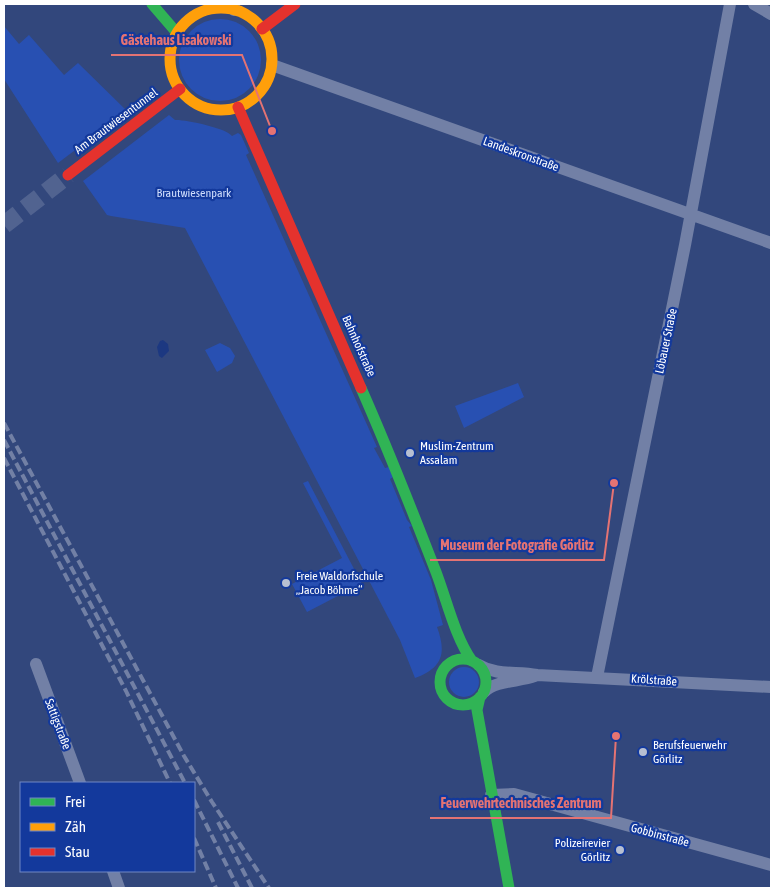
<svg xmlns="http://www.w3.org/2000/svg" width="775" height="892" font-family="'Asap Condensed',sans-serif">
	<style>
		.green { fill: #2850b2 }
		.water { fill: #1c3881 }
		.lines { fill: none; stroke-linecap: round; stroke-linejoin: round }
		.secondary-tunnel { stroke: #516390; stroke-width: 18; stroke-dasharray: 18 9; stroke-linecap: butt }
		.street { stroke: #7280a6; stroke-width: 12 }
		.fast { stroke: #30b455; stroke-width: 11 }
		.slow { stroke: #ff9f0a; stroke-width: 11 }
		.jam { stroke: #e5322d; stroke-width: 11 }
		.rail { stroke: #7280a5; stroke-width: 4; stroke-dasharray: 9 4; stroke-linecap: butt }
		.poi-dot { fill: #b7bfd1; stroke: #13399c; stroke-width: 2 }
		.labels { text-anchor: middle; dominant-baseline: central; stroke-width: 4.5; stroke-linejoin: round; paint-order: stroke }
		.street-label { font-size: 12px; fill: #fff; stroke: #13399c }
		.park-label { font-size: 12px; fill: #d0defd; stroke: #13399c }
		.poi-label { font-size: 12px; fill: #fff; stroke: #13399c; text-anchor: start }
		.leader { fill: none; stroke: #e47373; stroke-width: 2 }
		.callout-dot { fill: #e47373; stroke: #13399c; stroke-width: 2 }
		.callout-label { font-size: 14px; text-anchor: middle; font-weight: bold; fill: #e47373; stroke: #13399c; stroke-width: 4.5; stroke-linejoin: round; paint-order: stroke }
	</style>
	<rect width="100%" height="100%" fill="#32477c"/>
	<path class="green" d="M179 60a41 41 0 1 1 82 0a41 41 0 1 1-82 0Z
		M 4,26 L 19,44 L 29,35 L 64,75 L 78,63 L 127,111 L 58,163 L 4,79 Z
		M 169,115 L 175,120 C 183,119 227,128 232,136 L 238,133 L 241,135 L 249,153 L 246,155 L 377,447 L 374,448 L 385,468 L 389,467 L 393,477 L 390,479 L 407,520 L 412,526 L 409,527 L 431,580 L 443,625 L 437,627 C 447,654 442,668 415,678 L 400,640 L 185,228 L 111,216 L 107,215 L 83,181 Z
		M 220,343 L 230,348 L 235,356 L 232,363 L 217,372 L 205,350 Z
		M 518,383 L 524,397 L 464,428 L 455,406 Z
		M 308,481 L 363,586 L 359,588 L 357,586 L 307,612 L 292,584 L 342,558 L 303,483 Z
		M449 682a15 15 0 1 1 30 0a15 15 0 1 1-30 0Z"/>
	<path class="water" d="M 163,340 L 168,344 L 169,351 L 162,358 L 159,356 L 157,347 L 160,341 Z"/>
	<g class="lines">
		<path class="secondary-tunnel" d="M 4,225 L 68,175"/>
		<path class="street" d="M 754,4 L 771,14
			M 234,10 L 234,4
			M 272,65 L 771,243
			M 36,664 L 80,783
			M 479,665 C 497,676 517,671 537,675 L 771,687
			M 597,677 L 685,245 L 730,4
			M 484,692 C 496,680 519,682 535,676
			M 491,795 L 514,794 L 771,865
			M 113,871 L 119,888"/>
		<path class="fast" d="M 152,4 L 177,33
			M 361,388 C 388,449 412,510 436,572 C 447,601 455,637 472,661
			M440 682a23 23 0 1 1 46 0a23 23 0 1 1-46 0Z
			M 480,697 L 477,710 L 509,888"/>
		<path class="slow" d="M170 59a51 51 0 1 1 102 0a51 51 0 1 1-102 0Z"/>
		<path class="jam" d="M 262,29 L 295,4
			M 238,107 L 361,388
			M 68,175 L 180,89"/>
		<path class="rail" d="M 4,423 L 184,756 L 212,802 L 269,888
			M 4,440 L 185,783
			M 4,458 L 126,691 L 170,783
			M 194,800 L 238,888
			M 218,822 L 252,888
			M 194,838 L 216,888"/>
	</g>
	<g class="poi-dot">
		<circle cx="410" cy="453" r="5"/>
		<circle cx="286" cy="583" r="5"/>
		<circle cx="643" cy="752" r="5"/>
		<circle cx="620" cy="850" r="5"/>
	</g>
	<g class="labels">
		<g class="street-label">
			<text transform="translate(116 121) rotate(-37)">Am Brautwiesentunnel</text>
			<text transform="translate(521 154) rotate(20)">Landeskronstraße</text>
			<text transform="translate(666 341) rotate(-78)">Löbauer Straße</text>
			<text transform="translate(359 346) rotate(66)">Bahnhofstraße</text>
			<text transform="translate(654 680) rotate(4)">Krölstraße</text>
			<text transform="translate(58 724) rotate(69)">Sattigstraße</text>
			<text transform="translate(660 835) rotate(15)">Gobbinstraße</text>
		</g>
		<g class="park-label">
			<text x="194" y="193">Brautwiesenpark</text>
		</g>
		<g class="poi-label">
			<text x="420" y="446">Muslim-Zentrum<tspan x="420" dy="14">Assalam</tspan></text>
			<text x="296" y="576">Freie Waldorfschule<tspan x="296" dy="14">„Jacob Böhme“</tspan></text>
			<text x="653" y="745">Berufsfeuerwehr<tspan x="653" dy="14">Görlitz</tspan></text>
			<text x="610" y="843" text-anchor="end">Polizeirevier<tspan x="610" dy="14">Görlitz</tspan></text>
		</g>
	</g>
	<path class="leader" d="M272 131L242 55H111M614 483L604 560H430M616 736L611 818H430"/>
	<g class="callout-dot">
		<circle cx="272" cy="131" r="5"/>
		<circle cx="614" cy="483" r="5"/>
		<circle cx="616" cy="736" r="5"/>
	</g>
	<g class="callout-label">
		<text x="176" y="45">Gästehaus Lisakowski</text>
		<text x="517" y="550">Museum der Fotografie Görlitz</text>
		<text x="521" y="808">Feuerwehrtechnisches Zentrum</text>
	</g>
	<rect width="775" height="892" fill="none" stroke="#ffffff" stroke-width="10"/>
	<rect x="20" y="782" width="175" height="90" fill="#13399c" stroke="#7188c4"/>
	<rect x="30" y="798" width="25" height="8" fill="#30b455" stroke="#7188c4"/>
	<text x="65" y="807" font-size="15" fill="#ffffff">Frei</text>
	<rect x="30" y="823" width="25" height="8" fill="#ff9f0a" stroke="#7188c4"/>
	<text x="65" y="832" font-size="15" fill="#ffffff">Zäh</text>
	<rect x="30" y="848" width="25" height="8" fill="#e5322d" stroke="#7188c4"/>
	<text x="65" y="857" font-size="15" fill="#ffffff">Stau</text>
</svg>
